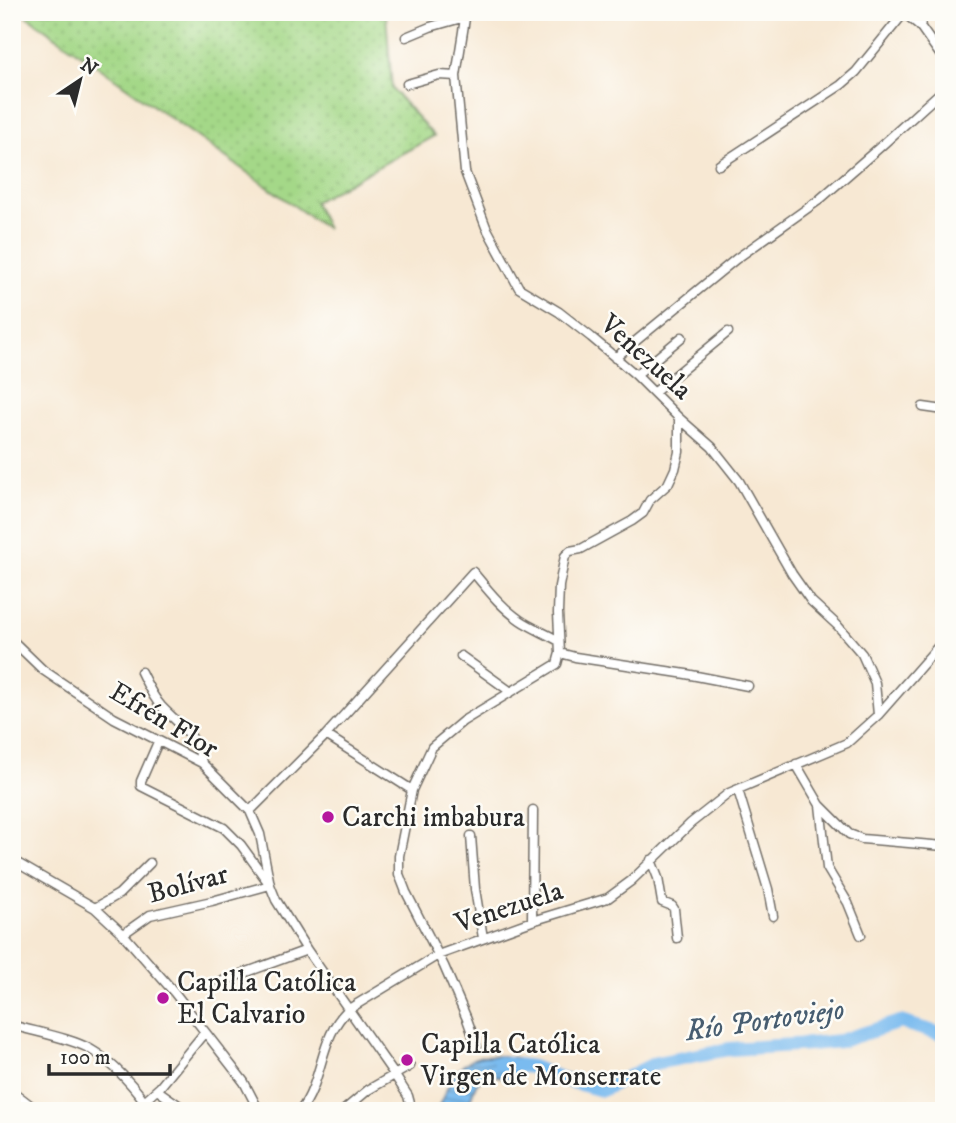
<svg xmlns="http://www.w3.org/2000/svg" width="956" height="1123" font-family="'IM FELL DW Pica',serif">
	<style>
		.grass { fill: url(#grass-dots); stroke: #68825a; stroke-width: 2 }
		.water { fill: url(#water-rules); stroke: #52738d; stroke-width: 2 }
		.lines { fill: none; stroke-linecap: round; stroke-linejoin: round }
		.river { stroke: #7abbef; stroke-width: 14 }
		.minor-casing { stroke: #726d66; stroke-width: 11 }
		.minor { stroke: #fff; stroke-width: 8 }
		.poi-dot { fill: #b5179e; stroke: #fdfcf7; stroke-width: 2.5 }
		.labels { text-anchor: middle; dominant-baseline: central; stroke-width: 5; stroke-linejoin: round; paint-order: stroke }
		.street-label { font-size: 28px; fill: #2b2b2b; stroke: #fdfcf7 }
		.poi-label { font-size: 28px; fill: #2b2b2b; stroke: #fdfcf7; text-anchor: start }
		.water-label { font-size: 30px; font-style: italic; fill: #475d70; stroke: #fdfcf7 }
	</style>
	<defs>
		<pattern id="grass-dots" width="8" height="8" patternUnits="userSpaceOnUse" patternTransform="scale(1.75)"><rect width="8" height="8" fill="#a4d888"/><path d="M2 2h.1M6 6h.1" fill="none" stroke="#8dba76" stroke-width="1.8" stroke-linecap="round"/></pattern>
		<pattern id="water-rules" width="6" height="5" patternUnits="userSpaceOnUse" patternTransform="scale(1.75)"><rect width="6" height="5" fill="#7abbef"/><path d="M0 2.5h6" fill="none" stroke="#6498c2"/></pattern>
	</defs>
	<rect width="100%" height="100%" fill="#fdfcf7"/>
	<filter id="ink" filterUnits="userSpaceOnUse"><feTurbulence type="fractalNoise" baseFrequency=".0143" numOctaves="2"/><feDisplacementMap in="SourceGraphic" scale="14" xChannelSelector="R" yChannelSelector="G"/><feConvolveMatrix kernelMatrix="1 2 1 2 8 2 1 2 1" color-interpolation-filters="sRGB"/></filter>
	<filter id="wash" filterUnits="userSpaceOnUse"><feTurbulence type="fractalNoise" baseFrequency=".00686" numOctaves="4" result="noise"/><feDisplacementMap in="SourceGraphic" scale="28" xChannelSelector="R" yChannelSelector="G"/><feGaussianBlur stdDeviation="1.57" result="paint"/><feColorMatrix in="noise" values="0 0 0 0 0 0 0 0 0 0 0 0 0 0 0 0 0 1.4 0 .05"/><feComposite in="paint" operator="in"/></filter>
	<g filter="url(#wash)">
		<rect width="100%" height="100%" fill="#f7e8d3"/>
		<path class="grass" d="M 21,12 L 380,12 L 386,16 L 392,89 L 434,136 L 314,202 L 327,229 Z"/>
		<path class="water" d="M 502,1056 L 517,1058 L 516,1081 L 490,1074 L 476,1084 L 466,1111 L 437,1111 C 445,1092 456,1062 479,1057 C 486,1055 495,1056 502,1056 Z"/>
		<g class="lines">
			<path class="river" d="M 500,1063 L 532,1067 L 565,1080 L 602,1090 L 656,1063 L 729,1049 L 810,1044 L 840,1041 L 900,1022 L 944,1035"/>
		</g>
	</g>
	<g filter="url(#ink)">
		<g class="lines">
			<defs>
				<path id="minor" d="M 466,12 L 456,76 L 465,172 L 486,227 L 519,288 L 559,312 L 591,337 L 636,375 L 679,418 L 712,447 L 739,481 L 792,574 L 811,601 L 837,625 L 862,654 L 875,683 L 878,715
					M 903,12 L 920,26 L 944,60
					M 920,26 L 924,12
					M 406,37 L 430,27 L 465,17
					M 407,84 L 439,75 L 456,76
					M 719,165 L 841,85 L 856,72 L 904,13
					M 615,358 L 736,259 L 819,200 L 880,147 L 944,89
					M 636,375 L 682,337
					M 655,392 L 728,332
					M 923,407 L 944,410
					M 12,640 L 43,670 L 114,718 L 202,763 L 250,811 L 260,834 L 270,885 L 276,900 L 307,950 L 394,1074 L 408,1096 L 412,1111
					M 560,653 L 575,657 L 686,674 L 748,686
					M 461,656 L 511,692
					M 141,672 C 147,684 152,696 161,706 C 179,725 198,735 202,763
					M 326,735 L 412,790
					M 796,764 L 820,805 L 849,834 L 862,839 L 944,846
					M 738,790 L 768,889 L 773,916
					M 820,805 L 827,868 L 848,903 L 861,935
					M 250,811 L 326,735 L 473,572 C 488,590 501,607 520,620 C 530,627 547,634 559,641
					M 471,836 L 475,889 L 483,938
					M 12,860 L 95,908 L 123,934 L 174,992 L 244,1082 L 259,1111
					M 651,860 L 658,878 L 662,902 L 672,906 L 674,909 L 677,938
					M 95,908 L 119,894 L 150,863
					M 532,921 L 533,810
					M 123,934 L 150,915 L 212,901 L 270,885 L 241,845 L 224,828 L 141,786 L 141,781 L 158,742
					M 220,982 L 307,950
					M 12,1025 C 35,1032 71,1038 90,1049 C 112,1061 138,1090 151,1111
					M 477,1047 L 467,1019 L 444,966 L 406,892 L 399,874 L 399,856 L 412,790 L 432,747 L 463,721 L 557,664 L 560,653 L 558,613 L 559,586 L 565,556 L 570,551 L 581,549 L 632,521 L 643,513 L 650,500 L 668,484 L 675,469 L 679,452 L 679,418
					M 157,1090 L 187,1111
					M 12,1091 L 38,1111
					M 133,1111 L 160,1087 L 205,1032
					M 300,1111 C 324,1081 319,1035 349,1009 L 438,955 L 532,921 L 608,898 L 631,881 L 691,823 L 729,793 L 847,743 L 878,715 L 944,640
					M 343,1111 L 368,1090 L 410,1066
					M 781,1111 L 781,1110"/>
			</defs>
			<use href="#minor" class="minor-casing"/>
			<use href="#minor" class="minor"/>
		</g>
	</g>
	<g class="poi-dot">
		<circle cx="328" cy="817" r="7"/>
		<circle cx="163" cy="998" r="7"/>
		<circle cx="407" cy="1060" r="7"/>
	</g>
	<g class="labels">
		<g class="street-label">
			<text transform="translate(646 357) rotate(42)">Venezuela</text>
			<text transform="translate(164 720) rotate(31)">Efrén Flor</text>
			<text transform="translate(188 884) rotate(-15)">Bolívar</text>
			<text transform="translate(509 907) rotate(-18)">Venezuela</text>
		</g>
		<g class="poi-label">
			<text x="342" y="817">Carchi imbabura</text>
			<text x="177" y="982">Capilla Católica<tspan x="177" dy="32">El Calvario</tspan></text>
			<text x="421" y="1044">Capilla Católica<tspan x="421" dy="32">Virgen de Monserrate</tspan></text>
		</g>
		<g class="water-label">
			<text transform="translate(765 1021) rotate(-8)">Río Portoviejo</text>
		</g>
	</g>
	<rect width="956" height="1123" fill="none" stroke="#fdfcf7" stroke-width="42"/>
	<g transform="translate(80 80) rotate(35)" stroke="#fdfcf7" stroke-width="5" paint-order="stroke">
	<path d="M0-5L12 26L0 18L-12 26Z" fill="#2b2b2b"/>
	<text y="-10" font-size="19" font-weight="bold" text-anchor="middle" fill="#2b2b2b">N</text>
	</g>
	<path d="M49 1064v10h121v-10" fill="none" stroke="#2b2b2b" stroke-width="3.5"/>
	<text x="60" y="1064" font-size="21" fill="#2b2b2b" stroke="#fdfcf7" stroke-width="5" paint-order="stroke">100 m</text>
</svg>
